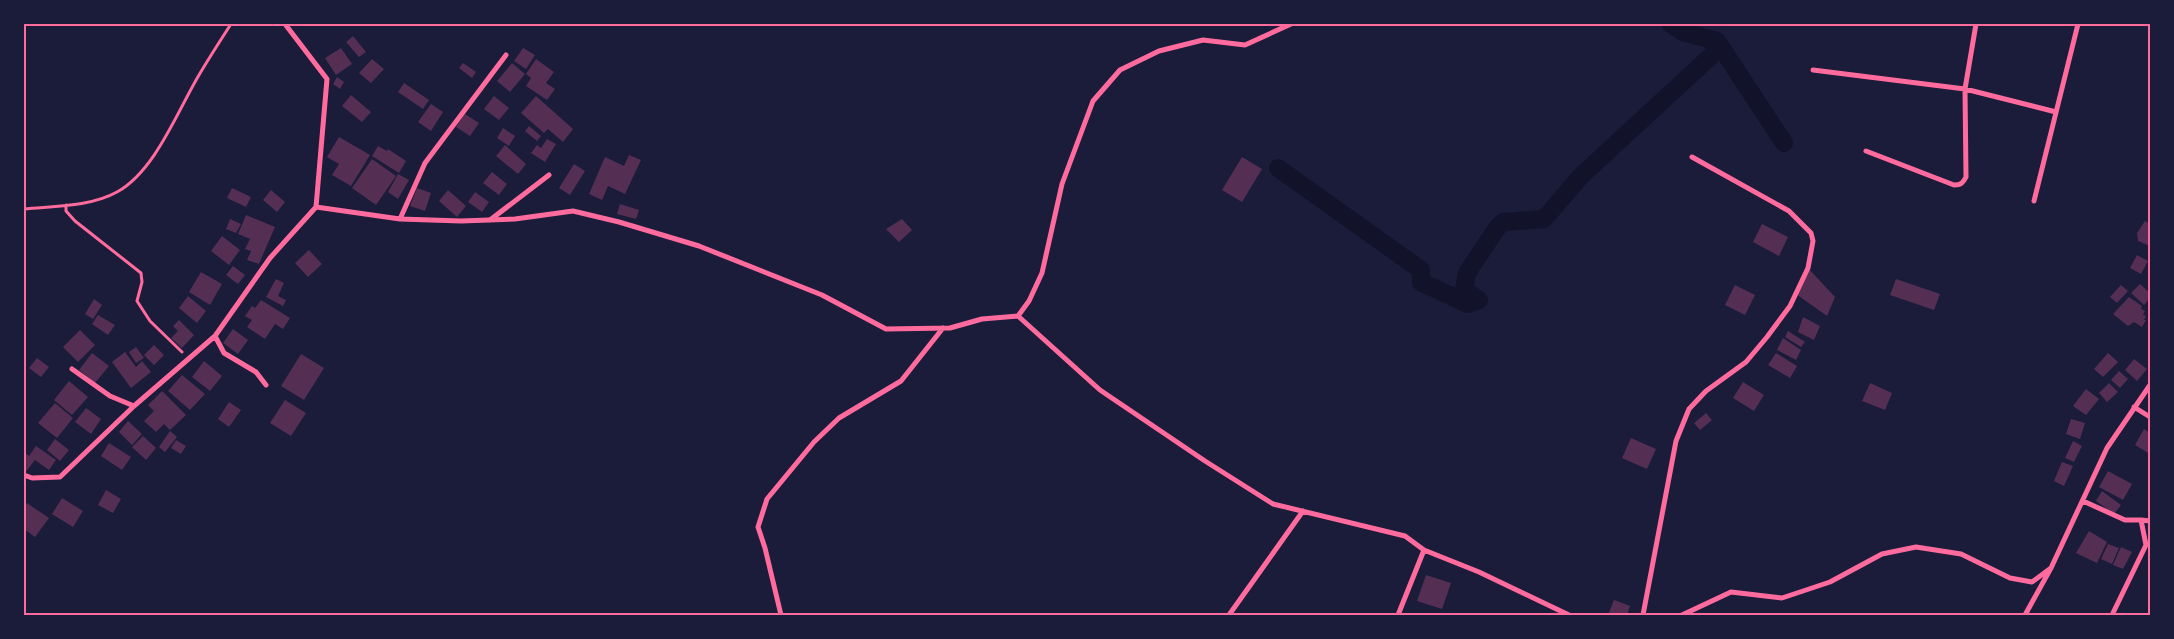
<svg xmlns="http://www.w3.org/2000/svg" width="2174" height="639" font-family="Cabin,sans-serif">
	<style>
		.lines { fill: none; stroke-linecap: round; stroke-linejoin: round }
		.canal { stroke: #12122b; stroke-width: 18 }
		.building { fill: #542f53 }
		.path { stroke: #ff6b9d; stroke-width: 3 }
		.minor { stroke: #ff6b9d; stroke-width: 5 }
		.neatline { fill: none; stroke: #ff6b9d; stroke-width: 2 }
	</style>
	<rect width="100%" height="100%" fill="#1b1b3a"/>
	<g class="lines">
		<path class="canal" d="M 1671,24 L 1683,32 L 1717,41 L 1784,143
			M 1278,168 L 1421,270 L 1421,282 L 1468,304 L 1479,300 L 1464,290 L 1467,273 L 1497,228 L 1503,222 L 1544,219 L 1581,176 L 1713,54 L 1717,41"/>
	</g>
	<path class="building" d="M 353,36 L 366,52 L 359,57 L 346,42 Z
		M 341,48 L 352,64 L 336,75 L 325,58 Z
		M 523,48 L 535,55 L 526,69 L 514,61 Z
		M 372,59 L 384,69 L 371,83 L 359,73 Z
		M 536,59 L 554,72 L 546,83 L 555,89 L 547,100 L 526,86 L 531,78 L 526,74 Z
		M 463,63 L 476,72 L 472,78 L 459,68 Z
		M 512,63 L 525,74 L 510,92 L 497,81 Z
		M 337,77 L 344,82 L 340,89 L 333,84 Z
		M 404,83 L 429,100 L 423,109 L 398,92 Z
		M 351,95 L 371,112 L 362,122 L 342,106 Z
		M 494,96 L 509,108 L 499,120 L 484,109 Z
		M 536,96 L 573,129 L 563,142 L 548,129 L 544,133 L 521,113 Z
		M 431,104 L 443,112 L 431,131 L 418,122 Z
		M 465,114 L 479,123 L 470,136 L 456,127 Z
		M 529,126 L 541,136 L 537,141 L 525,131 Z
		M 503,128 L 515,136 L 509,146 L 497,138 Z
		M 339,137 L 370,155 L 351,186 L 332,175 L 339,164 L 327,157 Z
		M 547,139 L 556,144 L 545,162 L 531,153 L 537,145 L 541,148 Z
		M 505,145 L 526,164 L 518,174 L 496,156 Z
		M 378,146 L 387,151 L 388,149 L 406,161 L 399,173 L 372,156 Z
		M 629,155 L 641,160 L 625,194 L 608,186 L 602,200 L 589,194 L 605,157 L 624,166 Z
		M 1242,157 L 1262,169 L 1242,202 L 1222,190 Z
		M 372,159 L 396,176 L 376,205 L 352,188 Z
		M 574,164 L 585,171 L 570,195 L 559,188 Z
		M 492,172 L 507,184 L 499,195 L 483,183 Z
		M 398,174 L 409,180 L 398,199 L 388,192 Z
		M 232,188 L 251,197 L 246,207 L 227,198 Z
		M 417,188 L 431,193 L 425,211 L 410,206 Z
		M 271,190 L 285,202 L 277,212 L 263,200 Z
		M 448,190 L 466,206 L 457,217 L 439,201 Z
		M 475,192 L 489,202 L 482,212 L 468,202 Z
		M 620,204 L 639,210 L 636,219 L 617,214 Z
		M 246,215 L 275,227 L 259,264 L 247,260 L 251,251 L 245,249 L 250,239 L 238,234 Z
		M 230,219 L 241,224 L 236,233 L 226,229 Z
		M 902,219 L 912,230 L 899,242 L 886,229 Z
		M 2145,221 L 2150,224 L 2150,246 L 2138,241 L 2137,233 Z
		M 1762,224 L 1788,237 L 1779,256 L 1753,242 Z
		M 222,236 L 240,250 L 229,265 L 211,251 Z
		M 309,250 L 322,264 L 308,277 L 295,263 Z
		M 2137,255 L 2148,261 L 2141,274 L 2130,268 Z
		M 233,266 L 245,275 L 238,284 L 226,275 Z
		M 1808,268 L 1835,297 L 1827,316 L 1796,294 Z
		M 201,272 L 222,284 L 210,305 L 189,292 Z
		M 276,279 L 284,283 L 278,296 L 286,300 L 283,306 L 266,297 Z
		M 1896,279 L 1940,294 L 1934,310 L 1890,295 Z
		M 2140,284 L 2150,293 L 2150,298 L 2144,305 L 2131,293 Z
		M 1735,285 L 1755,295 L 1745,315 L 1725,305 Z
		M 2121,285 L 2128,291 L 2117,303 L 2110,297 Z
		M 188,296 L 206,311 L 197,323 L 179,308 Z
		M 2129,297 L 2142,306 L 2141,309 L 2145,311 L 2143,315 L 2146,316 L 2144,320 L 2146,320 L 2142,327 L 2134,322 L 2128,326 L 2113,314 Z
		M 94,299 L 102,305 L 93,319 L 85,314 Z
		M 261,300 L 290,318 L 283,329 L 275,324 L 265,339 L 247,327 L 252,320 L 245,316 L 252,306 L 255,308 Z
		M 98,315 L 115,325 L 108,335 L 92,324 Z
		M 1803,317 L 1820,326 L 1814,340 L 1798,332 Z
		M 179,320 L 194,335 L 182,348 L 171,338 L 178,331 L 173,326 Z
		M 233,329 L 248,340 L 238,354 L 223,343 Z
		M 80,330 L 95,345 L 78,362 L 63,347 Z
		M 1788,331 L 1805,342 L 1801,347 L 1785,337 Z
		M 1783,338 L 1801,350 L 1796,360 L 1777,350 Z
		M 154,345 L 164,355 L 154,365 L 144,355 Z
		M 136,347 L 144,358 L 136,363 L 129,352 Z
		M 125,352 L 136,367 L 142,361 L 151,372 L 131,388 L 112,362 Z
		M 92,353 L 109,366 L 95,383 L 79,370 Z
		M 1776,353 L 1797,366 L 1790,378 L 1768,365 Z
		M 2108,353 L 2118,362 L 2103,377 L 2094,369 Z
		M 301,354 L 324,368 L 304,400 L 281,386 Z
		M 37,358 L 49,367 L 41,377 L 29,368 Z
		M 2134,359 L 2147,369 L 2137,381 L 2125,370 Z
		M 204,361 L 222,376 L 210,391 L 192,377 Z
		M 2119,371 L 2128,379 L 2120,388 L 2111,380 Z
		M 182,375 L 205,394 L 190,410 L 168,391 Z
		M 69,381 L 88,397 L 72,415 L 54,400 Z
		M 1743,382 L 1764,395 L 1754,411 L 1733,398 Z
		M 1870,383 L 1892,393 L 1885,410 L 1862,401 Z
		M 2109,383 L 2118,392 L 2107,402 L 2099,393 Z
		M 2086,389 L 2099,399 L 2086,415 L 2073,406 Z
		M 162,391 L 186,415 L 170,430 L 164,424 L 156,432 L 144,421 L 154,411 L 148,405 Z
		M 285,400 L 306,413 L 291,436 L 270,423 Z
		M 229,402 L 241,410 L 229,427 L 218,419 Z
		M 55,403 L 73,418 L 57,438 L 38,423 Z
		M 86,408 L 101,419 L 91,434 L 75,422 Z
		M 1706,413 L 1712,420 L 1700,430 L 1694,423 Z
		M 2071,419 L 2085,423 L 2080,439 L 2066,434 Z
		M 128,421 L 142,434 L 132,445 L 119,432 Z
		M 2144,429 L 2150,433 L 2150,454 L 2135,445 Z
		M 170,431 L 177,437 L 165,452 L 159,447 Z
		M 143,436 L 156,448 L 146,460 L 132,447 Z
		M 1631,438 L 1656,449 L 1647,469 L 1622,458 Z
		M 55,439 L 69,450 L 60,461 L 47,450 Z
		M 176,440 L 186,446 L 181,454 L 171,448 Z
		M 2073,441 L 2082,446 L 2074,462 L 2065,458 Z
		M 109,443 L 131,457 L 122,470 L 101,456 Z
		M 36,446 L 56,460 L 49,470 L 35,460 L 25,473 L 24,472 L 24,452 L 29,456 Z
		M 2062,462 L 2073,466 L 2064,486 L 2054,481 Z
		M 2108,471 L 2132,484 L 2123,500 L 2099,487 Z
		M 106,490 L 121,499 L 113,513 L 98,505 Z
		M 2102,491 L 2121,505 L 2114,514 L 2096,501 Z
		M 62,498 L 83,511 L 73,527 L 52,514 Z
		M 27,503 L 49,518 L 35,537 L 24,529 L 24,507 Z
		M 2089,531 L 2107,542 L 2097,563 L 2076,553 Z
		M 2108,544 L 2119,548 L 2112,564 L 2101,559 Z
		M 2121,547 L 2132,552 L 2123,569 L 2113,565 Z
		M 1426,575 L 1451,583 L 1442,609 L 1417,601 Z
		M 1614,600 L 1630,606 L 1627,615 L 1608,615 Z"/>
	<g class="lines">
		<path class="path" d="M 66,205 L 66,211 L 75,221 L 141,273 L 142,282 L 137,301 L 150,321 L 182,352
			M 24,209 C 53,206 90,207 117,192 C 155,171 177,112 199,75 C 209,58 220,41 231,24"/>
		<path class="minor" d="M 1813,70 L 1965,89 L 2056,112
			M 1866,151 L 1954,185 C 1961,185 1963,183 1966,177 L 1965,89 L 1976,24
			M 2034,201 L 2078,24
			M 316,207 L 400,219 L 461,221 L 515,219 L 573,211 L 619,222 L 699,246 L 822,295 L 886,329 L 950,328 L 982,319 L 1018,316 L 1100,390 L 1205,461 L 1273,504 L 1405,536 L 1424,550 L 1479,572 L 1569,615
			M 400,219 L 425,163 L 506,55
			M 490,220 L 549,175
			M 1018,316 L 1029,301 L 1042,273 L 1062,184 L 1093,101 L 1120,70 L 1159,51 L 1203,40 L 1245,45 L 1291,24
			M 215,336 L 224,353 L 256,372 L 266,385
			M 72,369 L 110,396 L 134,406
			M 2134,407 L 2150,417
			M 24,475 L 32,478 L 60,477 L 134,406 L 215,336 L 270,258 L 316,207 L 327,79 L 285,24
			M 2083,501 L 2125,520 L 2141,520 L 2146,545 L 2112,615
			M 2141,520 L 2150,521
			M 781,615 L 765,548 L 758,527 L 767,499 L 814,442 L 839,418 L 901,381 L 943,328
			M 1229,615 L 1303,511
			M 1398,615 L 1424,550
			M 1643,615 L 1676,441 L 1689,409 L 1706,391 L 1746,362 L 1767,337 L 1790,306 L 1808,268 L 1813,241 L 1811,233 L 1789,211 L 1692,157
			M 1682,615 L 1731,592 L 1782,598 L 1830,582 L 1882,554 L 1916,547 L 1961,554 L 2010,578 L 2032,582 L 2051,568
			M 2025,615 L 2051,568 L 2107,448 L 2150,385"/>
	</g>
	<rect width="2174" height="639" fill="none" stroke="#1b1b3a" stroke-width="50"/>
	<rect x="25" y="25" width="2124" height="589" class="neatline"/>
</svg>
